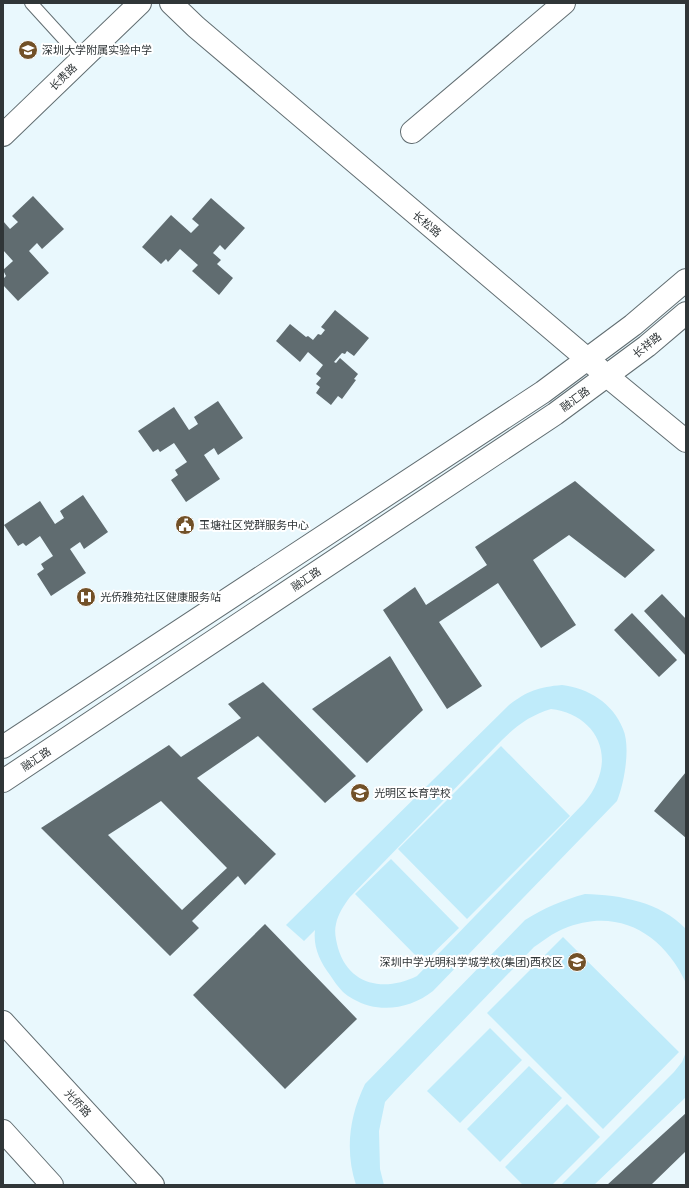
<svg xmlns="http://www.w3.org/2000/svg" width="689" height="1188" font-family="Arial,'Noto Sans SC',sans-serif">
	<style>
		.green { fill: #bfebfa; fill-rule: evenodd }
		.building { fill: #606c70; fill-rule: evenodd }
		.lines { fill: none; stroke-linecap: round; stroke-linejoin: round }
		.service-casing { stroke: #616d71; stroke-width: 14 }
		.minor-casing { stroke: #616d71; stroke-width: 24 }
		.tertiary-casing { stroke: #616d71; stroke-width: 24 }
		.primary-casing { stroke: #616d71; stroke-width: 24 }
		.service { stroke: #fff; stroke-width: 12 }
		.minor { stroke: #fff; stroke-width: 22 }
		.tertiary { stroke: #fff; stroke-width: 22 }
		.primary { stroke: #fff; stroke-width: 22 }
		.labels { text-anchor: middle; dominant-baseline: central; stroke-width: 4; stroke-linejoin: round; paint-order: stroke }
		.poi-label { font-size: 11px; fill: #303638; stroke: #fff; text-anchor: start }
		.street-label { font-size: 11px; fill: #303638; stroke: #fff }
	</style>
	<rect width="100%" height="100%" fill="#e9f8fd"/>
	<path class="green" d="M 562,685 C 588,688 613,703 623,729 C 631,747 624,784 617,801 L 433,991 C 410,1009 379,1014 353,999 C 350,997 346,995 343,992 C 338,987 334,981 330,975 C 320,962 313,947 315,930 L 304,941 L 286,925 L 509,705 C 527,691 539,687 562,685 ZM 551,709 C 588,713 613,745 597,782 C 594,790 589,797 584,803 L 417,976 C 385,992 349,986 338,948 C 336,940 334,932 336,924 C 338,914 344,905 350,897 L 502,740 C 517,725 531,715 551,709 Z
		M 501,746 L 570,816 L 467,919 L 398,849 Z
		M 391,859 L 459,928 L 423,963 L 355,894 Z
		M 585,894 C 621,895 660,902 686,929 L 686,983 C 663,933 617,906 563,929 C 553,933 543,941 534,947 L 394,1092 L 385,1102 L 379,1131 L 380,1169 L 384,1185 L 356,1185 C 345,1151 349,1117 365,1084 L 525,920 C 544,908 563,900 585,894 Z
		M 563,937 L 679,1052 L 603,1129 L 487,1013 Z
		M 490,1028 L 522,1060 L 460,1123 L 427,1091 Z
		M 686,1052 L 686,1097 L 594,1185 L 561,1185 L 674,1072 L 682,1062 Z
		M 529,1066 L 562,1098 L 500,1162 L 467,1129 Z
		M 567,1104 L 600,1137 L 552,1185 L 523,1185 L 505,1167 Z"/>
	<path class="building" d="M 33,196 L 64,229 L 42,249 L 37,243 L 29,251 L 49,273 L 18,301 L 3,285 L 3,279 L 6,276 L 3,270 L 13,261 L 3,250 L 3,221 L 10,229 L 18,222 L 12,216 Z
		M 211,198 L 245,228 L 225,250 L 220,245 L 213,253 L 221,260 L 217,264 L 233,278 L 219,295 L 192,271 L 198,265 L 180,249 L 168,262 L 166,259 L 161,264 L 142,247 L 171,215 L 191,233 L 199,225 L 192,219 Z
		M 335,310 L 369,338 L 354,356 L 347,351 L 345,354 L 342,353 L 334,362 L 336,363 L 340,358 L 358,374 L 354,379 L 356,380 L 342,399 L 338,396 L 331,405 L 316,393 L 320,387 L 316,384 L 321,378 L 316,374 L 323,365 L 308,352 L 300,362 L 276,341 L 290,324 L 306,337 L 308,336 L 313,340 L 318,334 L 321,335 L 325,330 L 321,327 Z
		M 218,401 L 243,438 L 218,455 L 214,448 L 204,455 L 220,479 L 186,502 L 171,480 L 178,475 L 175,470 L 187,462 L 174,443 L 160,452 L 158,449 L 153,452 L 138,431 L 174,407 L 189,430 L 198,424 L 194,417 Z
		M 575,481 L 655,550 L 625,578 L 569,535 L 533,560 L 576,625 L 541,648 L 498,583 L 439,622 L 482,686 L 447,709 L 383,610 L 415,587 L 426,605 L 487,565 L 475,547 Z
		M 83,495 L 108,532 L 84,549 L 80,542 L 70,549 L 86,573 L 51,596 L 37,574 L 44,569 L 41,564 L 53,556 L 40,536 L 26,546 L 23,543 L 18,546 L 4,525 L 40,501 L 55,524 L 64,518 L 60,511 Z
		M 662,594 L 686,619 L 686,656 L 644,611 Z
		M 632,613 L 677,660 L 659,677 L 614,630 Z
		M 390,656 L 423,710 L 367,763 L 312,709 Z
		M 263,682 L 356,776 L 325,803 L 258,736 L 197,778 L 276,854 L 245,885 L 238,876 L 192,921 L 199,928 L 170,956 L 41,828 L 169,745 L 181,757 L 241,718 L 228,704 ZM 161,801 L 227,868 L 182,910 L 108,835 Z
		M 686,772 L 686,838 L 654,811 Z
		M 265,924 L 357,1019 L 285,1089 L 193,995 Z
		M 686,1113 L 686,1151 L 651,1185 L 607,1185 Z"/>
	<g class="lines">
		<defs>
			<path id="service" d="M 31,3 L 82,59"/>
			<path id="minor" d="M 412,132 L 564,3
				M 607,376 L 686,441"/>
			<path id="tertiary" d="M 171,3 L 196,27 L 599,369
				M 3,135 L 140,3
				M 3,747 L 543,392 L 633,325 L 686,280
				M 3,781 L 555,414 L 647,346 L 686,313"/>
			<path id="primary" d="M 3,1022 L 153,1185
				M 3,1131 L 52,1185"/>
		</defs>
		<use href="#service" class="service-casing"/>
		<use href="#minor" class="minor-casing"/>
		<use href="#tertiary" class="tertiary-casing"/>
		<use href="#primary" class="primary-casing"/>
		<use href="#service" class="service"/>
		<use href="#minor" class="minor"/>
		<use href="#tertiary" class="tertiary"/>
		<use href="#primary" class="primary"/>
	</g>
	<defs>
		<symbol id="school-disc" viewBox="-11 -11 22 22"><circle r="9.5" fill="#725128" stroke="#fff"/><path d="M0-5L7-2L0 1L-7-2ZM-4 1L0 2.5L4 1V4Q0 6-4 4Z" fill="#fff"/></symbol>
		<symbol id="civic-disc" viewBox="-11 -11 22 22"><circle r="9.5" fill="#725128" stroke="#fff"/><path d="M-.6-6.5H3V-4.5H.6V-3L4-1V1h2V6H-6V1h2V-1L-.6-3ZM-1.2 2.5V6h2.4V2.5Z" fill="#fff"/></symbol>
		<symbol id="hospital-disc" viewBox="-11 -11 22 22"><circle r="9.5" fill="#725128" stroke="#fff"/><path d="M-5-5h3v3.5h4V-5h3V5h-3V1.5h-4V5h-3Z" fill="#fff"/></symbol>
	</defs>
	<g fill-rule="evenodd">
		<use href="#school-disc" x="17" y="39" width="22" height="22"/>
		<use href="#civic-disc" x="174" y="514" width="22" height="22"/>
		<use href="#hospital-disc" x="75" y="586" width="22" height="22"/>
		<use href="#school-disc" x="349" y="782" width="22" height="22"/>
		<use href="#school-disc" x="566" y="951" width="22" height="22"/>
	</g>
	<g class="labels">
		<g class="poi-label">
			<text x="42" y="50">深圳大学附属实验中学</text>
			<text x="199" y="525">玉塘社区党群服务中心</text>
			<text x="100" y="597">光侨雅苑社区健康服务站</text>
			<text x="374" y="793">光明区长育学校</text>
			<text x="563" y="962" text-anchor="end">深圳中学光明科学城学校(集团)西校区</text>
		</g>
		<g class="street-label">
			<text transform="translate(63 77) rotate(-44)">长贵路</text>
			<text transform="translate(427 224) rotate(40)">长松路</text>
			<text transform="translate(647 345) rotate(-39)">长祥路</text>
			<text transform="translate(575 399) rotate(-36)">融汇路</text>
			<text transform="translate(306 579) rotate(-34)">融汇路</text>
			<text transform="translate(36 759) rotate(-34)">融汇路</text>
			<text transform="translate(78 1103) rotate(47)">光侨路</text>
		</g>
	</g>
	<rect width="689" height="1188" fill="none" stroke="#303638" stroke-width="8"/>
</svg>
